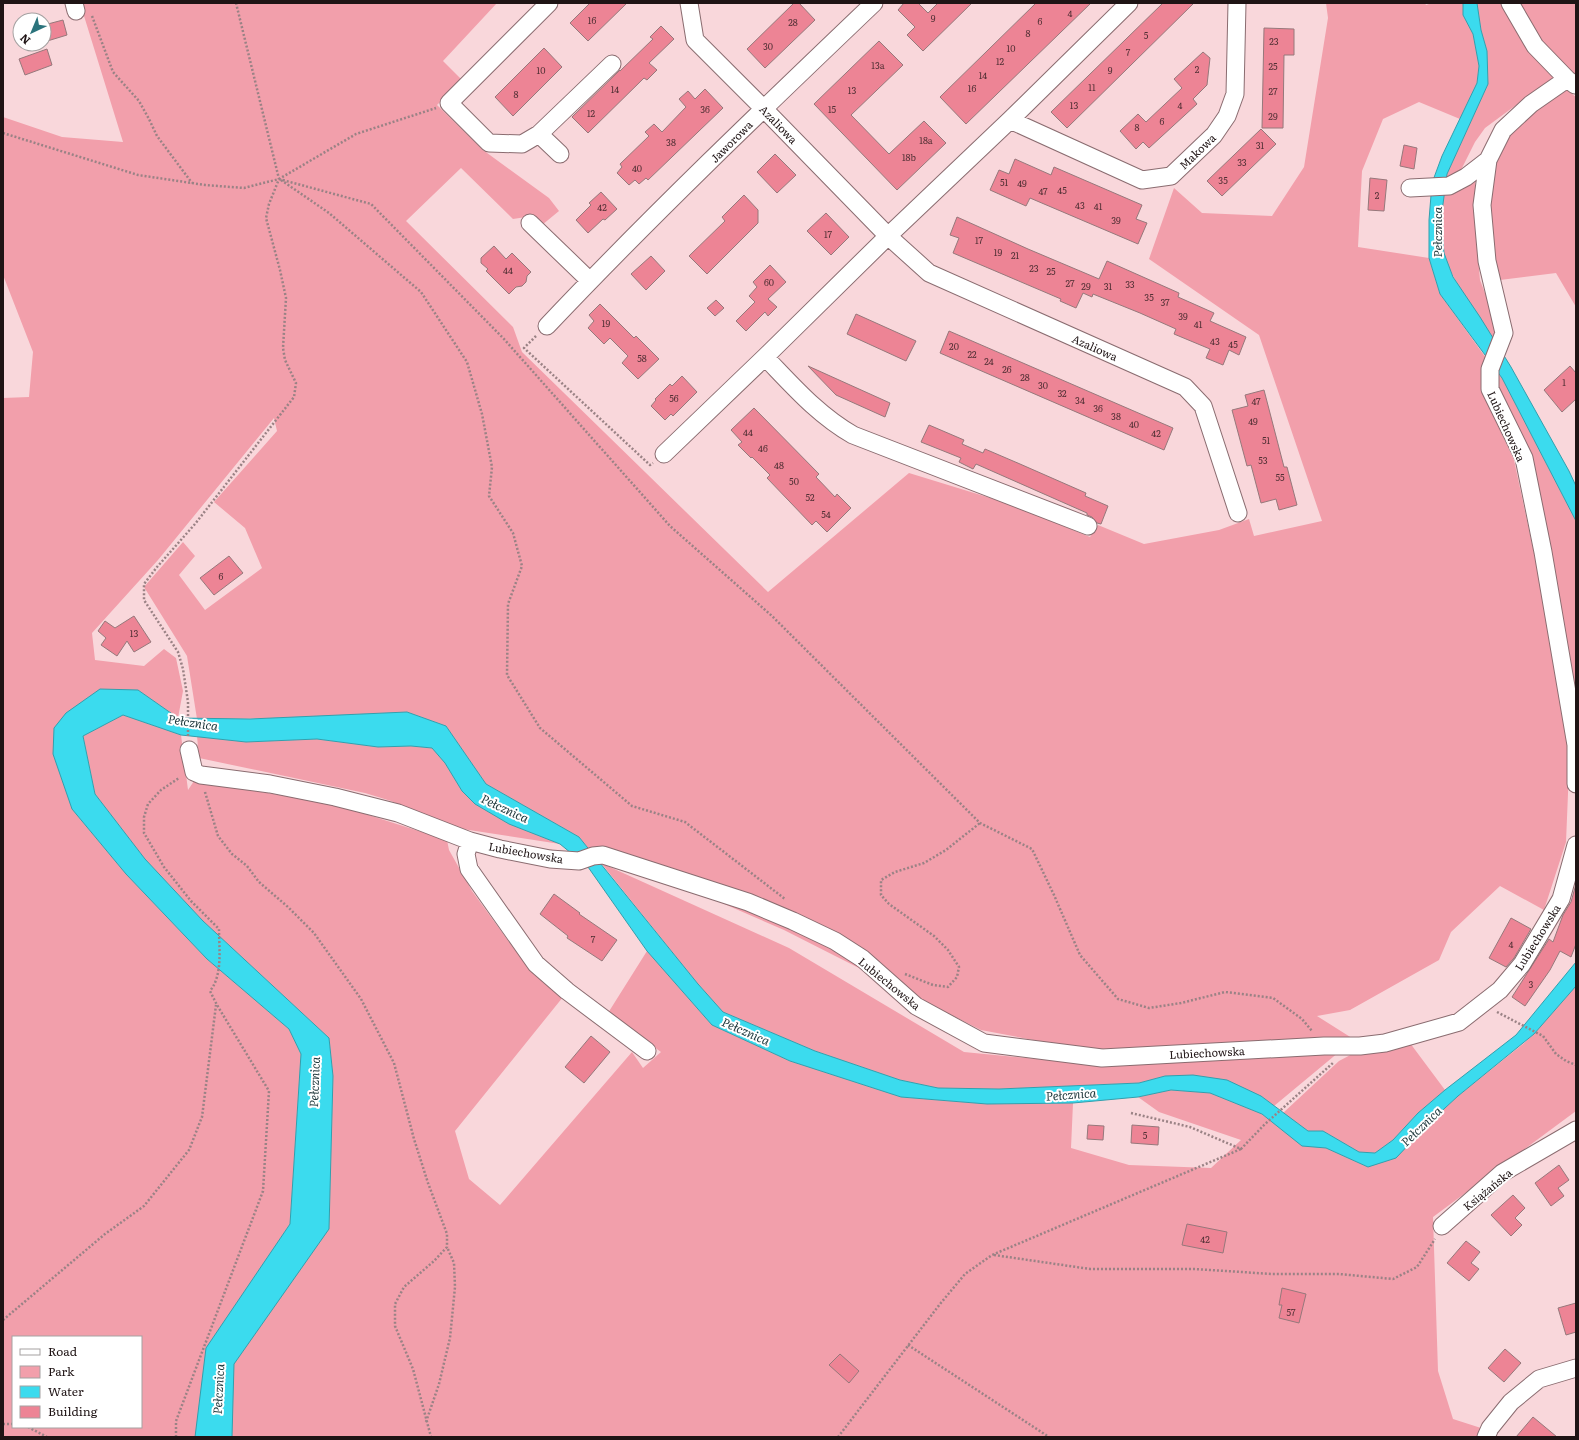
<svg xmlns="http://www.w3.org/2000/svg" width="1579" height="1440" font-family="Literata,serif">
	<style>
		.green { fill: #f29fab; fill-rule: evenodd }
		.water { fill: #3bdbee; stroke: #339fad }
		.building { fill: #ed8495; stroke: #96787b }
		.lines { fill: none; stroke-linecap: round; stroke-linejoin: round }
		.minor-casing { stroke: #8a6c70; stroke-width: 19 }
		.path { stroke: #9a8285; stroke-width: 2.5; stroke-dasharray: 2 2; stroke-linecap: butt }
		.minor { stroke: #fff; stroke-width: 17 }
		.labels { text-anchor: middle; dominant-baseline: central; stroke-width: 4; stroke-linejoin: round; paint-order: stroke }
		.number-label { font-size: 9px; fill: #523035 }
		.street-label { font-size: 11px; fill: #1f1415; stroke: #fff }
		.water-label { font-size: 12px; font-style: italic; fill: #1d363a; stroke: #fff }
	</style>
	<rect width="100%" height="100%" fill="#f9d7db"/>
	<path class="green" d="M 80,3 L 497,3 L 443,61 L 462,80 L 437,105 L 483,150 L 549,198 L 559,211 L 542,225 L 526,217 L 513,219 L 461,168 L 406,221 L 513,327 L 522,352 L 768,592 L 909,473 L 1010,504 L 1090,537 L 1098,525 L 1144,544 L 1219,530 L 1249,519 L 1254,536 L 1322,521 L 1259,335 L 1149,259 L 1174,188 L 1202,213 L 1272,216 L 1304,167 L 1328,18 L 1326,3 L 1425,3 L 1426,5 L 1432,3 L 1463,3 L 1463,15 L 1473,34 L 1479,66 L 1477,83 L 1460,119 L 1419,102 L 1383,119 L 1362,171 L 1358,247 L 1429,258 L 1440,294 L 1486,358 L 1482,392 L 1514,460 L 1535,558 L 1570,745 L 1566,842 L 1544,910 L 1500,886 L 1451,932 L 1439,960 L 1350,1010 L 1317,1016 L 1355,1040 L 1099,1049 L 1049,1043 L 981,1030 L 784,930 L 600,850 L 589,849 L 579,837 L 486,784 L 446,726 L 407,712 L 294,718 L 197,719 L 187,656 L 144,587 L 183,542 L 195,556 L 179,575 L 205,610 L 262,568 L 245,528 L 214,502 L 277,431 L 274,418 L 158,560 L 92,633 L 95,660 L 144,666 L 164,649 L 176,658 L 183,691 L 178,718 L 138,690 L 66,713 L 72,809 L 126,874 L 207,959 L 289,1029 L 301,1054 L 290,1224 L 213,1339 L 329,1229 L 333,1076 L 329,1038 L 203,921 L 145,859 L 95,794 L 83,736 L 123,715 L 181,735 L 188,790 L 194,781 L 334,804 L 447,840 L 449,850 L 472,891 L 528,968 L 563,997 L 455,1131 L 469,1179 L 500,1205 L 632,1052 L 643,1068 L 661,1052 L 608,1013 L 647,951 L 712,1025 L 790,1061 L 901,1097 L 987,1104 L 1073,1103 L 1071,1148 L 1129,1165 L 1211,1168 L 1241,1140 L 1159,1112 L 1138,1097 L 1171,1090 L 1210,1093 L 1262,1114 L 1302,1145 L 1326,1148 L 1368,1167 L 1432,1120 L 1458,1096 L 1523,1044 L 1534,1034 L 1576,986 L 1576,1111 L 1433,1217 L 1438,1371 L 1453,1419 L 1481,1428 L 1477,1437 L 3,1437 L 3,398 L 29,397 L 33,352 L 3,275 L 3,117 L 62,137 L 123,142 ZM 13,1337 L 141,1337 L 141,1427 L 13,1427 Z
		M 1477,3 L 1501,3 L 1531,47 L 1555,73 L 1553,82 L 1531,94 L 1485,128 L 1475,142 L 1459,174 L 1446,182 L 1447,174 L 1488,84 L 1487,51 L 1481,30 Z
		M 1519,3 L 1576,3 L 1576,76 L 1538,39 Z
		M 1567,90 L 1576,97 L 1576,307 L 1556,273 L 1500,280 L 1494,260 L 1488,206 L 1493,165 L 1509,134 L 1534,109 Z
		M 1475,181 L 1475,224 L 1480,280 L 1499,330 L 1495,342 C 1478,313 1454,286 1444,254 C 1439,235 1442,211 1444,192 Z
		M 1495,369 L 1502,378 L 1576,521 L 1576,706 L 1548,551 L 1496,390 Z
		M 197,736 L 246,742 L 317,739 L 378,747 L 411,746 L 432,748 L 445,763 L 462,791 L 475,804 L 509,824 L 560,844 L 456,828 L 391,801 L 365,793 L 199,758 Z
		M 601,863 L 789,948 L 964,1052 L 1099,1065 L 1339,1052 L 1274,1106 L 1261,1096 L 1165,1076 L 1139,1083 L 999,1089 L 938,1088 L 900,1080 L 815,1051 L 723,1012 L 698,984 Z
		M 1410,1043 L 1445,1090 L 1418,1113 L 1393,1140 L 1375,1153 L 1359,1152 L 1323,1131 L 1308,1131 L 1283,1113 L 1339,1061 L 1356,1052 Z"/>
	<path class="water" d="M 1463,3 L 1477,3 L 1481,30 L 1487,51 L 1488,84 L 1447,174 L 1441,219 L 1444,253 L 1453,277 L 1480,317 L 1511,367 L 1569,471 L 1576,486 L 1576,521 L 1502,378 L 1440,294 L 1429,258 L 1429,220 L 1432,183 L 1442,156 L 1477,83 L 1479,66 L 1473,34 L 1463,15 Z
		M 100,689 L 138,690 L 178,718 L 250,719 L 407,712 L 446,726 L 486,784 L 579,837 L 698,984 L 723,1012 L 815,1051 L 900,1080 L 938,1088 L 999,1089 L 1139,1083 L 1165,1076 L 1193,1075 L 1227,1080 L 1261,1096 L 1308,1131 L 1323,1131 L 1359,1152 L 1375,1153 L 1393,1140 L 1418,1113 L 1445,1090 L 1516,1035 L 1576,962 L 1576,986 L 1534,1034 L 1458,1096 L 1432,1120 L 1396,1158 L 1368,1167 L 1326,1148 L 1302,1146 L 1262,1114 L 1210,1093 L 1171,1090 L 1138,1097 L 1073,1103 L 987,1104 L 901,1097 L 790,1061 L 712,1025 L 647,951 L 588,867 L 560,844 L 509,824 L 475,804 L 462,791 L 445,763 L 432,748 L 411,746 L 378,747 L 317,739 L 246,742 L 181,735 L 123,715 L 83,736 L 95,794 L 145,859 L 203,921 L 329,1038 L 333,1076 L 329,1229 L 234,1364 L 232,1437 L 195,1437 L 206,1348 L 290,1224 L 301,1054 L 289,1029 L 207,959 L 126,874 L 72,809 L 53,754 L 54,728 L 66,713 Z"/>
	<path class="building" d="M 590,3 L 627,3 L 588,41 L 570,23 Z
		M 794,3 L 799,3 L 815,20 L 765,68 L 747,49 Z
		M 904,3 L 918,3 L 928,13 L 938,3 L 972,3 L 923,51 L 907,35 L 915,27 L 898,10 Z
		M 1036,3 L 1091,3 L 966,124 L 940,97 Z
		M 1163,3 L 1194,3 L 1067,128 L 1051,112 Z
		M 63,20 L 67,35 L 44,42 L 44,25 Z
		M 661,26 L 674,39 L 649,63 L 657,70 L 647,80 L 644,78 L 588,133 L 572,117 L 620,70 L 620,71 L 653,39 L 650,37 Z
		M 1264,28 L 1294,29 L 1294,55 L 1284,55 L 1283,128 L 1262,128 Z
		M 879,41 L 903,65 L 851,115 L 889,154 L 924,121 L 946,143 L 897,190 L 814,104 Z
		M 544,48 L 562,67 L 513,116 L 495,97 Z
		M 47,49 L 52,65 L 25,75 L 19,59 Z
		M 1203,52 L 1210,58 L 1207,85 L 1193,99 L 1197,104 L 1149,148 L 1143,142 L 1136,149 L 1120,131 L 1138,114 L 1146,122 L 1182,88 L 1174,79 Z
		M 705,89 L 723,108 L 648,180 L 646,178 L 639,184 L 635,180 L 629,185 L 617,173 L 622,167 L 620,164 L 649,136 L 645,132 L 654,124 L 662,132 L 686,107 L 679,99 L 688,91 L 695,99 Z
		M 1261,129 L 1276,144 L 1222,196 L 1207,181 Z
		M 1404,145 L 1417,148 L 1414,169 L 1400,166 Z
		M 775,154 L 796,175 L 777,193 L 757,172 Z
		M 1015,159 L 1051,175 L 1054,167 L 1142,205 L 1136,219 L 1147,223 L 1138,244 L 1030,198 L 1026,206 L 990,190 L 999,170 L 1009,174 Z
		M 1370,178 L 1387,180 L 1384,211 L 1368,210 Z
		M 601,192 L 617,209 L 605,220 L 603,219 L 588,233 L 576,220 L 591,205 L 589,203 Z
		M 744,195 L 758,210 L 758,223 L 707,274 L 689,256 L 725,221 L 722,217 Z
		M 826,213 L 849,237 L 831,255 L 807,231 Z
		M 957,217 L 1028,249 L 1099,279 L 1107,261 L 1179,293 L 1178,297 L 1214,313 L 1210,321 L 1246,337 L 1239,355 L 1229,350 L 1223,365 L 1206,358 L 1210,349 L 1174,334 L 1176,329 L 1140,313 L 1093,294 L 1092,297 L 1083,293 L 1076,308 L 1060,301 L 1061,299 L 953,253 L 959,238 L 950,235 Z
		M 494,246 L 506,259 L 512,253 L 531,272 L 527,276 L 526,282 L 522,286 L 516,287 L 509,294 L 486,271 L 488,269 L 481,263 L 481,258 Z
		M 651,256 L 665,271 L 646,290 L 631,274 Z
		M 770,265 L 786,282 L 768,299 L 777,307 L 768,316 L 765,312 L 746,331 L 736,321 L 755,302 L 749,296 L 757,287 L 753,282 Z
		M 716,300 L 724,308 L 715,316 L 707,308 Z
		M 600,304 L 634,338 L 636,336 L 659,359 L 638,379 L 622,363 L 628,356 L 610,338 L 604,344 L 588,328 L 594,321 L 589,315 Z
		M 856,314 L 916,341 L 906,361 L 847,334 Z
		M 949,331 L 1173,428 L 1164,450 L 940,353 Z
		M 808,366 L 890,403 L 885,417 L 836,395 Z
		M 1570,366 L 1576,373 L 1576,399 L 1562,412 L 1544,390 Z
		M 682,376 L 697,392 L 673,416 L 671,414 L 665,420 L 651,406 L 656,400 L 655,399 L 670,384 L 672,386 Z
		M 1264,390 L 1284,467 L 1287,467 L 1297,505 L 1279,510 L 1276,499 L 1261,503 L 1251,465 L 1247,466 L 1232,410 L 1248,406 L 1245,395 Z
		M 754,408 L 819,474 L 816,477 L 835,497 L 837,494 L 851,508 L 827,532 L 816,521 L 812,525 L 767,478 L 770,475 L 752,457 L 751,458 L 738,445 L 742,442 L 731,430 Z
		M 929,425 L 964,440 L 962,444 L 983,453 L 985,449 L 1020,464 L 1086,493 L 1085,496 L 1108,506 L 1101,524 L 1097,523 L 1092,517 L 1087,515 L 1087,513 L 976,464 L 973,469 L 959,462 L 961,458 L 921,442 Z
		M 229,556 L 243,573 L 214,595 L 200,578 Z
		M 134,616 L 151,642 L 134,652 L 127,641 L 117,656 L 101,645 L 106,638 L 98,631 L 105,621 L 115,628 Z
		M 1576,884 L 1576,944 L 1571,957 L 1560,951 L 1550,970 L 1525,1006 L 1512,997 L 1549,939 L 1553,942 L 1563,915 L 1571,902 Z
		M 554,894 L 580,913 L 579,914 L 617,940 L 602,961 L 567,938 L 568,936 L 540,914 Z
		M 1511,918 L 1531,929 L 1514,958 L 1506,967 L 1489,958 Z
		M 591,1036 L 610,1052 L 584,1083 L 565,1067 Z
		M 1088,1125 L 1104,1126 L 1103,1140 L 1087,1139 Z
		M 1132,1125 L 1159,1127 L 1158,1145 L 1131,1143 Z
		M 1559,1165 L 1569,1180 L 1558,1188 L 1564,1196 L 1551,1206 L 1535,1183 Z
		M 1513,1195 L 1525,1208 L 1515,1218 L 1522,1225 L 1511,1236 L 1491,1215 Z
		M 1187,1224 L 1227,1232 L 1223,1253 L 1182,1245 Z
		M 1466,1241 L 1480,1252 L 1471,1263 L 1479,1269 L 1469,1281 L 1447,1263 Z
		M 1282,1288 L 1306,1294 L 1299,1323 L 1279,1318 L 1282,1305 L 1279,1305 Z
		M 1576,1303 L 1576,1332 L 1566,1335 L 1558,1308 Z
		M 1505,1349 L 1521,1363 L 1504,1382 L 1488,1368 Z
		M 840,1354 L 859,1371 L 849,1383 L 829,1365 Z
		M 1533,1417 L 1557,1437 L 1516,1437 Z"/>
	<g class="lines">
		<defs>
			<path id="minor" d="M 74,3 L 76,11
				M 549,3 L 449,103 L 489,143 L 522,144 L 539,134 L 560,154
				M 689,3 L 695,40 L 764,109 L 888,236 L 929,273 L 1185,387 L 1203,406 L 1238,513
				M 1510,3 L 1535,46 L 1567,79 L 1575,85
				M 1567,79 L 1531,104 L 1503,130 L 1488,160 L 1482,205 L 1487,261 L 1504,333 L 1490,369 L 1490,389 L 1524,458 L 1543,552 L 1576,745 L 1576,784
				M 1010,120 L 1142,180 L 1171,176 L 1214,135 L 1227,116 L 1235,94 L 1237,3
				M 539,134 L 612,64
				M 1410,188 L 1449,186 L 1466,177 L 1488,160
				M 530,223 L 590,281
				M 547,326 C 652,215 763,109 874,3
				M 765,357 C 793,386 818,415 853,435 L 1088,526
				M 664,454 L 765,357 L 888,236 L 1010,120 L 1129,3
				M 189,750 L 194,772 L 201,775 L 270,784 L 335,797 L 398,813 L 470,841 L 500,849 L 550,859 L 579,861 L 593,856 L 603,855 L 748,902 L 793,921 L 835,941 L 863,959 L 916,1006 L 984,1043 L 1102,1058 L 1324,1046 L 1360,1046 L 1385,1043 L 1459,1022 L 1500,990 L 1522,964 L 1561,899 L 1576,845
				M 470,841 L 466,854 L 469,869 L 536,964 L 567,991 L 647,1051
				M 1442,1226 L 1502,1173 L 1576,1130
				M 1486,1437 L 1490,1428 L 1511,1402 L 1539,1379 L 1576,1368"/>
		</defs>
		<use href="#minor" class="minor-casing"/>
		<path class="path" d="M 92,16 L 113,72 L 139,101 L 149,119 L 157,136 L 192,183
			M 3,133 L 138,175 L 205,185 L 244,188 L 279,179 L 356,134 L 436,108
			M 279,179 L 371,204 L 504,339 L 670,526 L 772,616 L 980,823 L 1032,849 L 1054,895 L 1080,955 L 1118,999 L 1149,1008 L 1181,1003 L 1225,992 L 1273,998 L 1302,1019 L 1312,1031
			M 281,180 L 329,213 L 421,292 L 467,362 L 482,414 L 492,467 L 489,496 L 513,533 L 522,566 L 508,604 L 507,675 L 540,728 L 632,806 L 685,822 L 785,899
			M 536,336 L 524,348 L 650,465 L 653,463
			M 188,736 L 188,702 L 183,669 L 178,652 L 144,600 L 144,584 L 157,567 L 195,524 L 294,397 L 296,383 L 285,360 L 283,348 L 286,298 L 280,270 L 266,218 L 269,204 L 279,179 L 236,3
			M 205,792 L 218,836 L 232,854 L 247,866 L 259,882 L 288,907 L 314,933 L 361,999 L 394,1063 L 414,1139 L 428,1183 L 447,1234 L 447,1247 L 434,1261 L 404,1287 L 395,1304 L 395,1326 L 413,1369 L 431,1437
			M 905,974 L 933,985 L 948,987 L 957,977 L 959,967 L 948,950 L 934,936 L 889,904 L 881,895 L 881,880 L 895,872 L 924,863 L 946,850 L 980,823
			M 1497,1012 L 1543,1036 L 1556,1054 L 1566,1061 L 1576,1065
			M 1131,1113 L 1190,1127 L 1241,1149 L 1264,1125 L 1334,1062
			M 994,1255 L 1090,1269 L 1195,1269 L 1272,1274 L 1339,1274 L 1393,1279 L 1417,1267 L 1435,1239
			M 3,1320 L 105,1234 L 144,1206 L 189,1150 L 202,1117 L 216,1005
			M 908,1345 L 1049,1437
			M 426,1422 L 439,1384 L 450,1338 L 455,1287 L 454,1263 L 447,1247
			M 3,1424 L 13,1424
			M 28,1427 L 47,1437
			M 176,1437 L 176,1421 L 263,1191 L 269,1091 L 217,1005 L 210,991 C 223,975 219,948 219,929 L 191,901 L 164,867 L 144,833 L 144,817 L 148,804 L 161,790 L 179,778
			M 838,1437 L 940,1304 L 965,1274 L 992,1255 L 1241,1149"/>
		<use href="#minor" class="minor"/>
	</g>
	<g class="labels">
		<g class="number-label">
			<text x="1070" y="13">4</text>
			<text x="933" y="18">9</text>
			<text x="592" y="20">16</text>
			<text x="1040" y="21">6</text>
			<text x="793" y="22">28</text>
			<text x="1028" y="33">8</text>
			<text x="1146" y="35">5</text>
			<text x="1274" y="41">23</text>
			<text x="768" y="46">30</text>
			<text x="1011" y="48">10</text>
			<text x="1128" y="52">7</text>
			<text x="1000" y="61">12</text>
			<text x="878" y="65">13a</text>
			<text x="1273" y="66">25</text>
			<text x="1197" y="69">2</text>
			<text x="541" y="70">10</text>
			<text x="1110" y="70">9</text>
			<text x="983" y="75">14</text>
			<text x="1092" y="87">11</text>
			<text x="972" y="88">16</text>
			<text x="615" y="89">14</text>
			<text x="852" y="90">13</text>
			<text x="1273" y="91">27</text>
			<text x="516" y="94">8</text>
			<text x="1074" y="105">13</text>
			<text x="1180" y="105">4</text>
			<text x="705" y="109">36</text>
			<text x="832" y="109">15</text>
			<text x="591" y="113">12</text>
			<text x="1273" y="116">29</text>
			<text x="1162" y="121">6</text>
			<text x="1137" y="127">8</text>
			<text x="926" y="140">18a</text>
			<text x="671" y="142">38</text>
			<text x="1260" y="145">31</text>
			<text x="909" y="157">18b</text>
			<text x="1242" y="162">33</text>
			<text x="637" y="168">40</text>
			<text x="1223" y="180">35</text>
			<text x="1004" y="182">51</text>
			<text x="1022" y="183">49</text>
			<text x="1062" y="190">45</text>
			<text x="1043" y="191">47</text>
			<text x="1377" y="195">2</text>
			<text x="1080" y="205">43</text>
			<text x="1098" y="206">41</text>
			<text x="602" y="207">42</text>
			<text x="1116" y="220">39</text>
			<text x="828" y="234">17</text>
			<text x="979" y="240">17</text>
			<text x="998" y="252">19</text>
			<text x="1015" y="255">21</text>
			<text x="1034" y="268">23</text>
			<text x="508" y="270">44</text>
			<text x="1051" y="271">25</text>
			<text x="769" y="282">60</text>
			<text x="1070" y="283">27</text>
			<text x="1130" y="284">33</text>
			<text x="1086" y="286">29</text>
			<text x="1108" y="286">31</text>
			<text x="1149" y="297">35</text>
			<text x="1165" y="302">37</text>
			<text x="1183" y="316">39</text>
			<text x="606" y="323">19</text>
			<text x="1198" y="324">41</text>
			<text x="1215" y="341">43</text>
			<text x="1233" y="344">45</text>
			<text x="954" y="346">20</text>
			<text x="972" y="354">22</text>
			<text x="642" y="358">58</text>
			<text x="989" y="361">24</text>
			<text x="1007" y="369">26</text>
			<text x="1025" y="377">28</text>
			<text x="1564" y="382">1</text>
			<text x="1043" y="385">30</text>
			<text x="1062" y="393">32</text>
			<text x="674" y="398">56</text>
			<text x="1080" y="400">34</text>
			<text x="1256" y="401">47</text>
			<text x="1098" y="408">36</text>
			<text x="1116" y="416">38</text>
			<text x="1253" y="421">49</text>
			<text x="1134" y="424">40</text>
			<text x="748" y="432">44</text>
			<text x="1156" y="433">42</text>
			<text x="1266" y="440">51</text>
			<text x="763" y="448">46</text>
			<text x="1263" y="460">53</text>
			<text x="779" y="465">48</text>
			<text x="1280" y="477">55</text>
			<text x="794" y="481">50</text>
			<text x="810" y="497">52</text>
			<text x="826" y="514">54</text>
			<text x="221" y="576">6</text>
			<text x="134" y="633">13</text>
			<text x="593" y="939">7</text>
			<text x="1511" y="944">4</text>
			<text x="1531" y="984">3</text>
			<text x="1145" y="1135">5</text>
			<text x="1205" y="1239">42</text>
			<text x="1291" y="1312">57</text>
		</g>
		<g class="street-label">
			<text transform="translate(779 124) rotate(46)">Azaliowa</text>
			<text transform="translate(731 141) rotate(-45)">Jaworowa</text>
			<text transform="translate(1197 151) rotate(-44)">Makowa</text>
			<text transform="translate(1095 347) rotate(24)">Azaliowa</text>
			<text transform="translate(1507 426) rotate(66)">Lubiechowska</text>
			<text transform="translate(526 852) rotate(10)">Lubiechowska</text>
			<text transform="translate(1537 937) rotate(-58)">Lubiechowska</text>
			<text transform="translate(890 983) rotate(39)">Lubiechowska</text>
			<text transform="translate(1207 1052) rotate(-3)">Lubiechowska</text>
			<text transform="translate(1487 1189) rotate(-39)">Książańska</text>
		</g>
		<g class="water-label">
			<text transform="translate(1437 232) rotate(-90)">Pełcznica</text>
			<text transform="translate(193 722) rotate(9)">Pełcznica</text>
			<text transform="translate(505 808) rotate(25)">Pełcznica</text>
			<text transform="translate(746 1031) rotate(24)">Pełcznica</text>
			<text transform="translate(314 1082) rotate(-88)">Pełcznica</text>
			<text transform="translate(1071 1094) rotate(-4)">Pełcznica</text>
			<text transform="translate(1421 1126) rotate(-44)">Pełcznica</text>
			<text transform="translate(218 1389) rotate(-87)">Pełcznica</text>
		</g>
	</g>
	<rect width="1579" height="1440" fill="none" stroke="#1f1415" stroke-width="8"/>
	<rect x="12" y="1336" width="130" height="92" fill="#ffffff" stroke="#a5a1a1"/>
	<rect x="20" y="1349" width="20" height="6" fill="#ffffff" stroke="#a5a1a1"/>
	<text x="48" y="1356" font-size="12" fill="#1f1415">Road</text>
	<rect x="20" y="1366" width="20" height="12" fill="#f29fab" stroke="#a5a1a1"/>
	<text x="48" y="1376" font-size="12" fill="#1f1415">Park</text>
	<rect x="20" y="1386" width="20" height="12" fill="#3bdbee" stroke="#a5a1a1"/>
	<text x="48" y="1396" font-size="12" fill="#1f1415">Water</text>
	<rect x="20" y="1406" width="20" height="12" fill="#ed8495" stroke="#a5a1a1"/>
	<text x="48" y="1416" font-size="12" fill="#1f1415">Building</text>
	<g transform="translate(32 32) rotate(224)"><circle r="19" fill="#ffffff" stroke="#a5a1a1"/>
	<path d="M0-3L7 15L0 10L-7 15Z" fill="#2b737c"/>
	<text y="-6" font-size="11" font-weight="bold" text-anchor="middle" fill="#1f1415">N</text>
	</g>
</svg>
